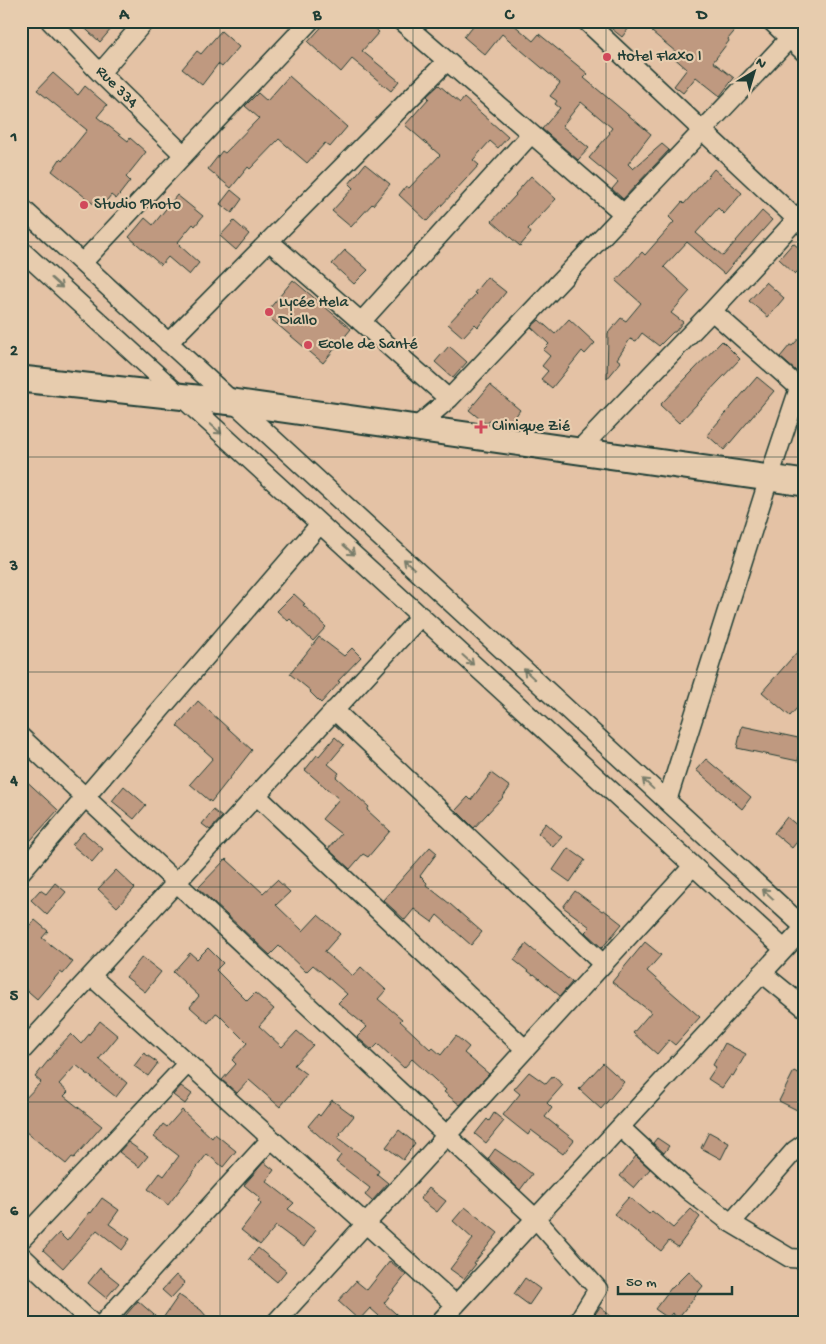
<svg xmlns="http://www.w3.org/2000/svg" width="826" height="1344" font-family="'Gochi Hand',sans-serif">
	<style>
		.building { fill: #bf9980; stroke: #1f3d34 }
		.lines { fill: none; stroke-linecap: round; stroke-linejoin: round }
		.street-casing { stroke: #1f3d34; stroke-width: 21 }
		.secondary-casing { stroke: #1f3d34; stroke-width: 29 }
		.street { stroke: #e7ccae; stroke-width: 18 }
		.secondary { stroke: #e7ccae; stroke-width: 25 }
		.oneway { stroke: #797d6b }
		.grid { fill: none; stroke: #1f3d34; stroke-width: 1; stroke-opacity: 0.55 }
		.poi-dot { fill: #d1495b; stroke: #e7ccae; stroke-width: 2 }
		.labels { text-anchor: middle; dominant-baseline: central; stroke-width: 4.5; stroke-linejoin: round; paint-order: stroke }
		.poi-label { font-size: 16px; fill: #1f3d34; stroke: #e7ccae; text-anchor: start }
		.street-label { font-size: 16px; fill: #1f3d34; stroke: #e7ccae }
		.neatline { fill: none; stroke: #1f3d34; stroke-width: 2 }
		.grid-label { font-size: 16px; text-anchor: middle; font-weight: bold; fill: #1f3d34 }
	</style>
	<rect width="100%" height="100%" fill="#e4c2a5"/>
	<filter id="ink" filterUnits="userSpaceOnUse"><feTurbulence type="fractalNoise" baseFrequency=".02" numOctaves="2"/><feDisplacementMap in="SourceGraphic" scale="10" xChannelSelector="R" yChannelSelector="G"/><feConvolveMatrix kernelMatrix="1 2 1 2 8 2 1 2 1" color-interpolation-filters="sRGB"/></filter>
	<g filter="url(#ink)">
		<path class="building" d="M 77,21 L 118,21 L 100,42 Z
			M 327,21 L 367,21 L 379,32 L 362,51 L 399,81 L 391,91 L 352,59 L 341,72 L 308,42 Z
			M 477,21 L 513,21 L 512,23 L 533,41 L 539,34 L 588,74 L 584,78 L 651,134 L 628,164 L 633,169 L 662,144 L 669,150 L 623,199 L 612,189 L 618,182 L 589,158 L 610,133 L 609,132 L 612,128 L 581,102 L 562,126 L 589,148 L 578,160 L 542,129 L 560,108 L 555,104 L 557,101 L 550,96 L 560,83 L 502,34 L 485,55 L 464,37 Z
			M 602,21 L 621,21 L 629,28 L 622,37 Z
			M 661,21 L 743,21 L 728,39 L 729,41 L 713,62 L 734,78 L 720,96 L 696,77 L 683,93 L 674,86 L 687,69 L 672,56 L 676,52 L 652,32 Z
			M 221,31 L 239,47 L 222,67 L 218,64 L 202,85 L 182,69 L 197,51 L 201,54 Z
			M 53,73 L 78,95 L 85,86 L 107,105 L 97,117 L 128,141 L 130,138 L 146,152 L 126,177 L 130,181 L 116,199 L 111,195 L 100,209 L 52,171 L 60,159 L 62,161 L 87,130 L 37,90 Z
			M 289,76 L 347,127 L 330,147 L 325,143 L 307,163 L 279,139 L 250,169 L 248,167 L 231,188 L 208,169 L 222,151 L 225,153 L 259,118 L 245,106 L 258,93 L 267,101 Z
			M 439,85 L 460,103 L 464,98 L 508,137 L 498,148 L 490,141 L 473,160 L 479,165 L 427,221 L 399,195 L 406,186 L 409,188 L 440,155 L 405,125 L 429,98 L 427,96 Z
			M 365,164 L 390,184 L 373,205 L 372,204 L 351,227 L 332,211 L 353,188 L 349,184 Z
			M 714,169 L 742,193 L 724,214 L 718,208 L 696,233 L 723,256 L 762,211 L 772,220 L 724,274 L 687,242 L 664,267 L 690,291 L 671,313 L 683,322 L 675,332 L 673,332 L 659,346 L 642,333 L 636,341 L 630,339 L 617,359 L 621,362 L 607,379 L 608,333 L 621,318 L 626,321 L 641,303 L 616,281 L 642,252 L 645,255 L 674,222 L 669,217 L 682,202 L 684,204 Z
			M 531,176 L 556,199 L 528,229 L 531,233 L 520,246 L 492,221 L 516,195 L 515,194 Z
			M 231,190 L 242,199 L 232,213 L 220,204 Z
			M 177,195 L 203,216 L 195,226 L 193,224 L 178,242 L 180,244 L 179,245 L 199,263 L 189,275 L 168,257 L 161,265 L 129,237 L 145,218 L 153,225 Z
			M 234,221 L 249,234 L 236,250 L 220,236 Z
			M 793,243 L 805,253 L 805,264 L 795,274 L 779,259 Z
			M 345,250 L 368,270 L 354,284 L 332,264 Z
			M 487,277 L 506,292 L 478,327 L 475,324 L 463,337 L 448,324 L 476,294 L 474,293 Z
			M 293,280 L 351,329 L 323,363 L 265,314 Z
			M 766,282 L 784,298 L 768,317 L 749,301 Z
			M 569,319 L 595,343 L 585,354 L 582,351 L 552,388 L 541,379 L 548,371 L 542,366 L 550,356 L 543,350 L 549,344 L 531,327 L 539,320 L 555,334 Z
			M 805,332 L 805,379 L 780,357 L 790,345 L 792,346 Z
			M 722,341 L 740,359 L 679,423 L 660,405 Z
			M 449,346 L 467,362 L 453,378 L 435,362 Z
			M 757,377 L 774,391 L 724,450 L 707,435 Z
			M 490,385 L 520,410 L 513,420 L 511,418 L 504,426 L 494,424 L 490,421 L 487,423 L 485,423 L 469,410 Z
			M 294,594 L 305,604 L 303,605 L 326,627 L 313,641 L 290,619 L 288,621 L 277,611 Z
			M 319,637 L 344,656 L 352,648 L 361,657 L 338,681 L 340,682 L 321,703 L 310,692 L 311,691 L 290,674 Z
			M 805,643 L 805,699 L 790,716 L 762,692 Z
			M 198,701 L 252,750 L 211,802 L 190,784 L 213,758 L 177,726 Z
			M 742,726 L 803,739 L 798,761 L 737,748 Z
			M 335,737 L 344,745 L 328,764 L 339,773 L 336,777 L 369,807 L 367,810 L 390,831 L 368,857 L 363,854 L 350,869 L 328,849 L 341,834 L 322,819 L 339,799 L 305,770 L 317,755 L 319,756 Z
			M 706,759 L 751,797 L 742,809 L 696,770 Z
			M 491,773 L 510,787 L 500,801 L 499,801 L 474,828 L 456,810 L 468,797 L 471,800 Z
			M 21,776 L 58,810 L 21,851 Z
			M 124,786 L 146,805 L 134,819 L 112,801 Z
			M 213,810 L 222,817 L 210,830 L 202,824 Z
			M 787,817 L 805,832 L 792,848 L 774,833 Z
			M 546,823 L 562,837 L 553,847 L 538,833 Z
			M 83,832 L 103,849 L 92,862 L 72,845 Z
			M 430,847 L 437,853 L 420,876 L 427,883 L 426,885 L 450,904 L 482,932 L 471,945 L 437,915 L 432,922 L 414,909 L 405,920 L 383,900 Z
			M 568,848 L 585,860 L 570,882 L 553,870 Z
			M 226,859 L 263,893 L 277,880 L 290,892 L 276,905 L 303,931 L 318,915 L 340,934 L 325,951 L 325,952 L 353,976 L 361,967 L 386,990 L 378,999 L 402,1019 L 400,1021 L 431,1050 L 433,1048 L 441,1055 L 456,1036 L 469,1047 L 464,1053 L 489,1074 L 460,1105 L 444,1092 L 446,1090 L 412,1059 L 404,1068 L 378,1044 L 372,1050 L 357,1037 L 367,1027 L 338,1003 L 347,994 L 313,965 L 306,972 L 279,946 L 270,955 L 198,888 Z
			M 116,870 L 135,888 L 117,907 L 98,889 Z
			M 55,883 L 66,892 L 47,915 L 31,900 L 40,890 L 46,894 Z
			M 575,891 L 602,911 L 604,910 L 622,924 L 602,948 L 585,932 L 590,927 L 563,907 Z
			M 35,920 L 48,931 L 42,938 L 73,962 L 63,974 L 60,972 L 37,999 L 21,985 L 21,938 Z
			M 645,942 L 661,955 L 647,971 L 700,1017 L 675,1045 L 669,1040 L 657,1054 L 633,1033 L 651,1012 L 612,982 Z
			M 526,944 L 572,982 L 560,996 L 534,974 L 533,975 L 514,960 Z
			M 208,948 L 223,963 L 216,970 L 247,1001 L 255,993 L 274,1009 L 259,1026 L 282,1047 L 297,1031 L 313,1045 L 294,1065 L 306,1074 L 292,1093 L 280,1107 L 249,1080 L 237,1093 L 222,1080 L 236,1064 L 232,1060 L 247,1043 L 218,1014 L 216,1013 L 208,1023 L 190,1007 L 199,996 L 173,972 L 190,953 L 197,959 Z
			M 142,957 L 161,972 L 145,992 L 126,977 Z
			M 100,1021 L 118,1036 L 99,1059 L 127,1083 L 116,1097 L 76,1065 L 59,1084 L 68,1092 L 64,1096 L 102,1126 L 74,1158 L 72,1157 L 66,1164 L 21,1128 L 21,1103 L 41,1082 L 35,1077 L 56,1051 L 56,1050 L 71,1034 L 81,1044 Z
			M 725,1043 L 746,1054 L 733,1076 L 731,1075 L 722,1088 L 708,1079 L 716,1067 L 713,1065 Z
			M 144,1053 L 158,1063 L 148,1076 L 134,1066 Z
			M 603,1063 L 624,1082 L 601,1109 L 579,1089 Z
			M 794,1071 L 805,1077 L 805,1114 L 779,1101 Z
			M 529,1072 L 546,1084 L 553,1076 L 563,1085 L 547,1103 L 552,1108 L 545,1117 L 574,1140 L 563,1154 L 531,1130 L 528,1135 L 503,1115 L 520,1094 L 514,1089 Z
			M 181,1086 L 192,1094 L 185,1104 L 173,1095 Z
			M 332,1100 L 354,1116 L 340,1133 L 341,1134 L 338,1138 L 365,1158 L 364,1159 L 379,1171 L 377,1174 L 388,1183 L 372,1201 L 365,1195 L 370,1188 L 336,1162 L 341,1155 L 308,1126 L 318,1114 L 320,1116 Z
			M 182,1110 L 212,1138 L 215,1134 L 236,1151 L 223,1167 L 207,1154 L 168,1205 L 148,1189 L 160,1173 L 164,1176 L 179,1156 L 154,1137 L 163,1124 L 167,1127 Z
			M 494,1113 L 504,1121 L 486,1143 L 475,1134 L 487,1119 L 489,1121 Z
			M 399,1130 L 415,1143 L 403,1160 L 386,1147 Z
			M 709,1132 L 729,1143 L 721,1159 L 701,1148 Z
			M 657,1138 L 669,1146 L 664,1153 L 653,1143 Z
			M 128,1142 L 148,1156 L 139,1167 L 119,1152 Z
			M 495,1149 L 514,1162 L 515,1161 L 532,1174 L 520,1190 L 504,1175 L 505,1174 L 488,1159 Z
			M 636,1156 L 650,1169 L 634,1188 L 620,1176 Z
			M 264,1162 L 274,1170 L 266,1181 L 294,1203 L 288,1209 L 316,1230 L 304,1247 L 276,1226 L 260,1245 L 241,1230 L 261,1204 L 258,1201 L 260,1198 L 244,1185 Z
			M 429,1188 L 446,1201 L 437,1212 L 420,1199 Z
			M 629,1197 L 649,1214 L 652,1211 L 673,1228 L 691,1209 L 700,1217 L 678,1247 L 669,1241 L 661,1251 L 614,1214 Z
			M 102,1198 L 119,1210 L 109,1224 L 130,1239 L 122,1250 L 97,1230 L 63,1268 L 43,1250 L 59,1233 L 67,1241 L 90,1212 L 91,1213 Z
			M 465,1207 L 498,1233 L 474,1263 L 476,1264 L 464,1279 L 450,1269 L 473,1239 L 453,1221 Z
			M 258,1248 L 286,1271 L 277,1282 L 249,1259 Z
			M 390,1261 L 406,1275 L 384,1303 L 406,1323 L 387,1323 L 370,1308 L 359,1320 L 338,1301 L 356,1281 L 367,1290 Z
			M 100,1268 L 119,1283 L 106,1298 L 88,1283 Z
			M 689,1271 L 703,1286 L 678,1318 L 672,1313 L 668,1318 L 655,1309 L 671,1288 L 672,1288 Z
			M 176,1275 L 185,1283 L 171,1298 L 162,1290 Z
			M 525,1278 L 540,1289 L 529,1305 L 514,1294 Z
			M 179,1295 L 201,1310 L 212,1323 L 119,1323 L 138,1301 L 161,1321 Z
			M 600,1307 L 619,1323 L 595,1323 L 591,1320 Z"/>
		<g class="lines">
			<defs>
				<path id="street" d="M 50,21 L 100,73 L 184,155
					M 401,21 L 624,214
					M 586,21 L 804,226
					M 771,21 L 805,53
					M 100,73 L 145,21
					M 21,207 L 804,927
					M 269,241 L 449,399
					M 21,250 L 784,949
					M 82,263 L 310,21
					M 712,311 L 805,393
					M 361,322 L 531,134
					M 168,343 L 447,61
					M 415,428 L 449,399 L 805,22
					M 578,451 L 712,311 L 805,210
					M 334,710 L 603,964
					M 21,737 L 535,1218 L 598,1289 L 577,1323
					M 256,795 L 525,1049
					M 667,801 L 769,478 L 799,388
					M 21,872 L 320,524
					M 762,973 L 805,1008
					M 91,976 L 456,1305
					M 21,1052 L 421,616
					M 620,1127 L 689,1191 L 731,1223 L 790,1258 L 805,1259
					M 731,1223 L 795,1150 L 805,1143
					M 21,1240 L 187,1064
					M 21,1255 L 92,1323
					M 103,1323 L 271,1139
					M 275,1323 L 693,866
					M 439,1323 L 805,927"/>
				<path id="secondary" d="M 21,379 L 233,402 L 805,483"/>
			</defs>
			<use href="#street" class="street-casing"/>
			<use href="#secondary" class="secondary-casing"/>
			<use href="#street" class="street"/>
			<use href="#secondary" class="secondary"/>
		</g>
		<defs><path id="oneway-shaft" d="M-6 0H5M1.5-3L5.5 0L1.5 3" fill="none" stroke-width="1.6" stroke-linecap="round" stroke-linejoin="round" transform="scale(1.25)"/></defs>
		<g class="oneway">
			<use href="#oneway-shaft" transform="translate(57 283) rotate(42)"/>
			<use href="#oneway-shaft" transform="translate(216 429) rotate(42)"/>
			<use href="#oneway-shaft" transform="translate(349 550) rotate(42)"/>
			<use href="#oneway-shaft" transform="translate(409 564) rotate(-137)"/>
			<use href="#oneway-shaft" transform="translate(468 660) rotate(42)"/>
			<use href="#oneway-shaft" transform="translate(529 674) rotate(-137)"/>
			<use href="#oneway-shaft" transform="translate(648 784) rotate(-137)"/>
			<use href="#oneway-shaft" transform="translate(768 894) rotate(-137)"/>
		</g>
	</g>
	<path class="grid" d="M 220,21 L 220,1323M 413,21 L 413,1323M 606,21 L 606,1323M 21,242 L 805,242M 21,457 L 805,457M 21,672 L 805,672M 21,887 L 805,887M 21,1102 L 805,1102"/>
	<g class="poi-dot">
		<circle cx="607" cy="57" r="5"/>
		<circle cx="84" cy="205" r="5"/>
		<circle cx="269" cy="312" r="5"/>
		<circle cx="308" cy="345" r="5"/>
		<path d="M478.5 419.5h5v5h5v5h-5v5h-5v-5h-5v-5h5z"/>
	</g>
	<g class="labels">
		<g class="poi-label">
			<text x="617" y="57">Hotel Flaxo I</text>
			<text x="94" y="205">Studio Photo</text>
			<text x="279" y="303">Lycée Hela<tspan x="279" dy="18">Diallo</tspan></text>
			<text x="318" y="345">Ecole de Santé</text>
			<text x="492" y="427">Clinique Zié</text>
		</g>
		<g class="street-label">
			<text transform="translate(116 88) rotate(45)">Rue 334</text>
		</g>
	</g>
	<rect width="826" height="1344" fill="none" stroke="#e7ccae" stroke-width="55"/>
	<g transform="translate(754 72) rotate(38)" stroke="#e7ccae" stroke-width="4" paint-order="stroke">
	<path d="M0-4L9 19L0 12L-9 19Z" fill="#1f3d34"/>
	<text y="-8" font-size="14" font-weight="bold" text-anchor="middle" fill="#1f3d34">N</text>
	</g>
	<path d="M618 1286v8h114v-8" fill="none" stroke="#1f3d34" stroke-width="2.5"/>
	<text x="626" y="1286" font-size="15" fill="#1f3d34" stroke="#e7ccae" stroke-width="4" paint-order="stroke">50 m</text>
	<rect x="28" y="28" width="770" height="1288" class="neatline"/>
	<g class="grid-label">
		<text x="124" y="19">A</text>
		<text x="317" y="19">B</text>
		<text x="509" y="19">C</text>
		<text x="702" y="19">D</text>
		<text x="14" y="141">1</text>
		<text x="14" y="355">2</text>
		<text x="14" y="570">3</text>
		<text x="14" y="785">4</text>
		<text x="14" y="1000">5</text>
		<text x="14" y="1215">6</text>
	</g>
</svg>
